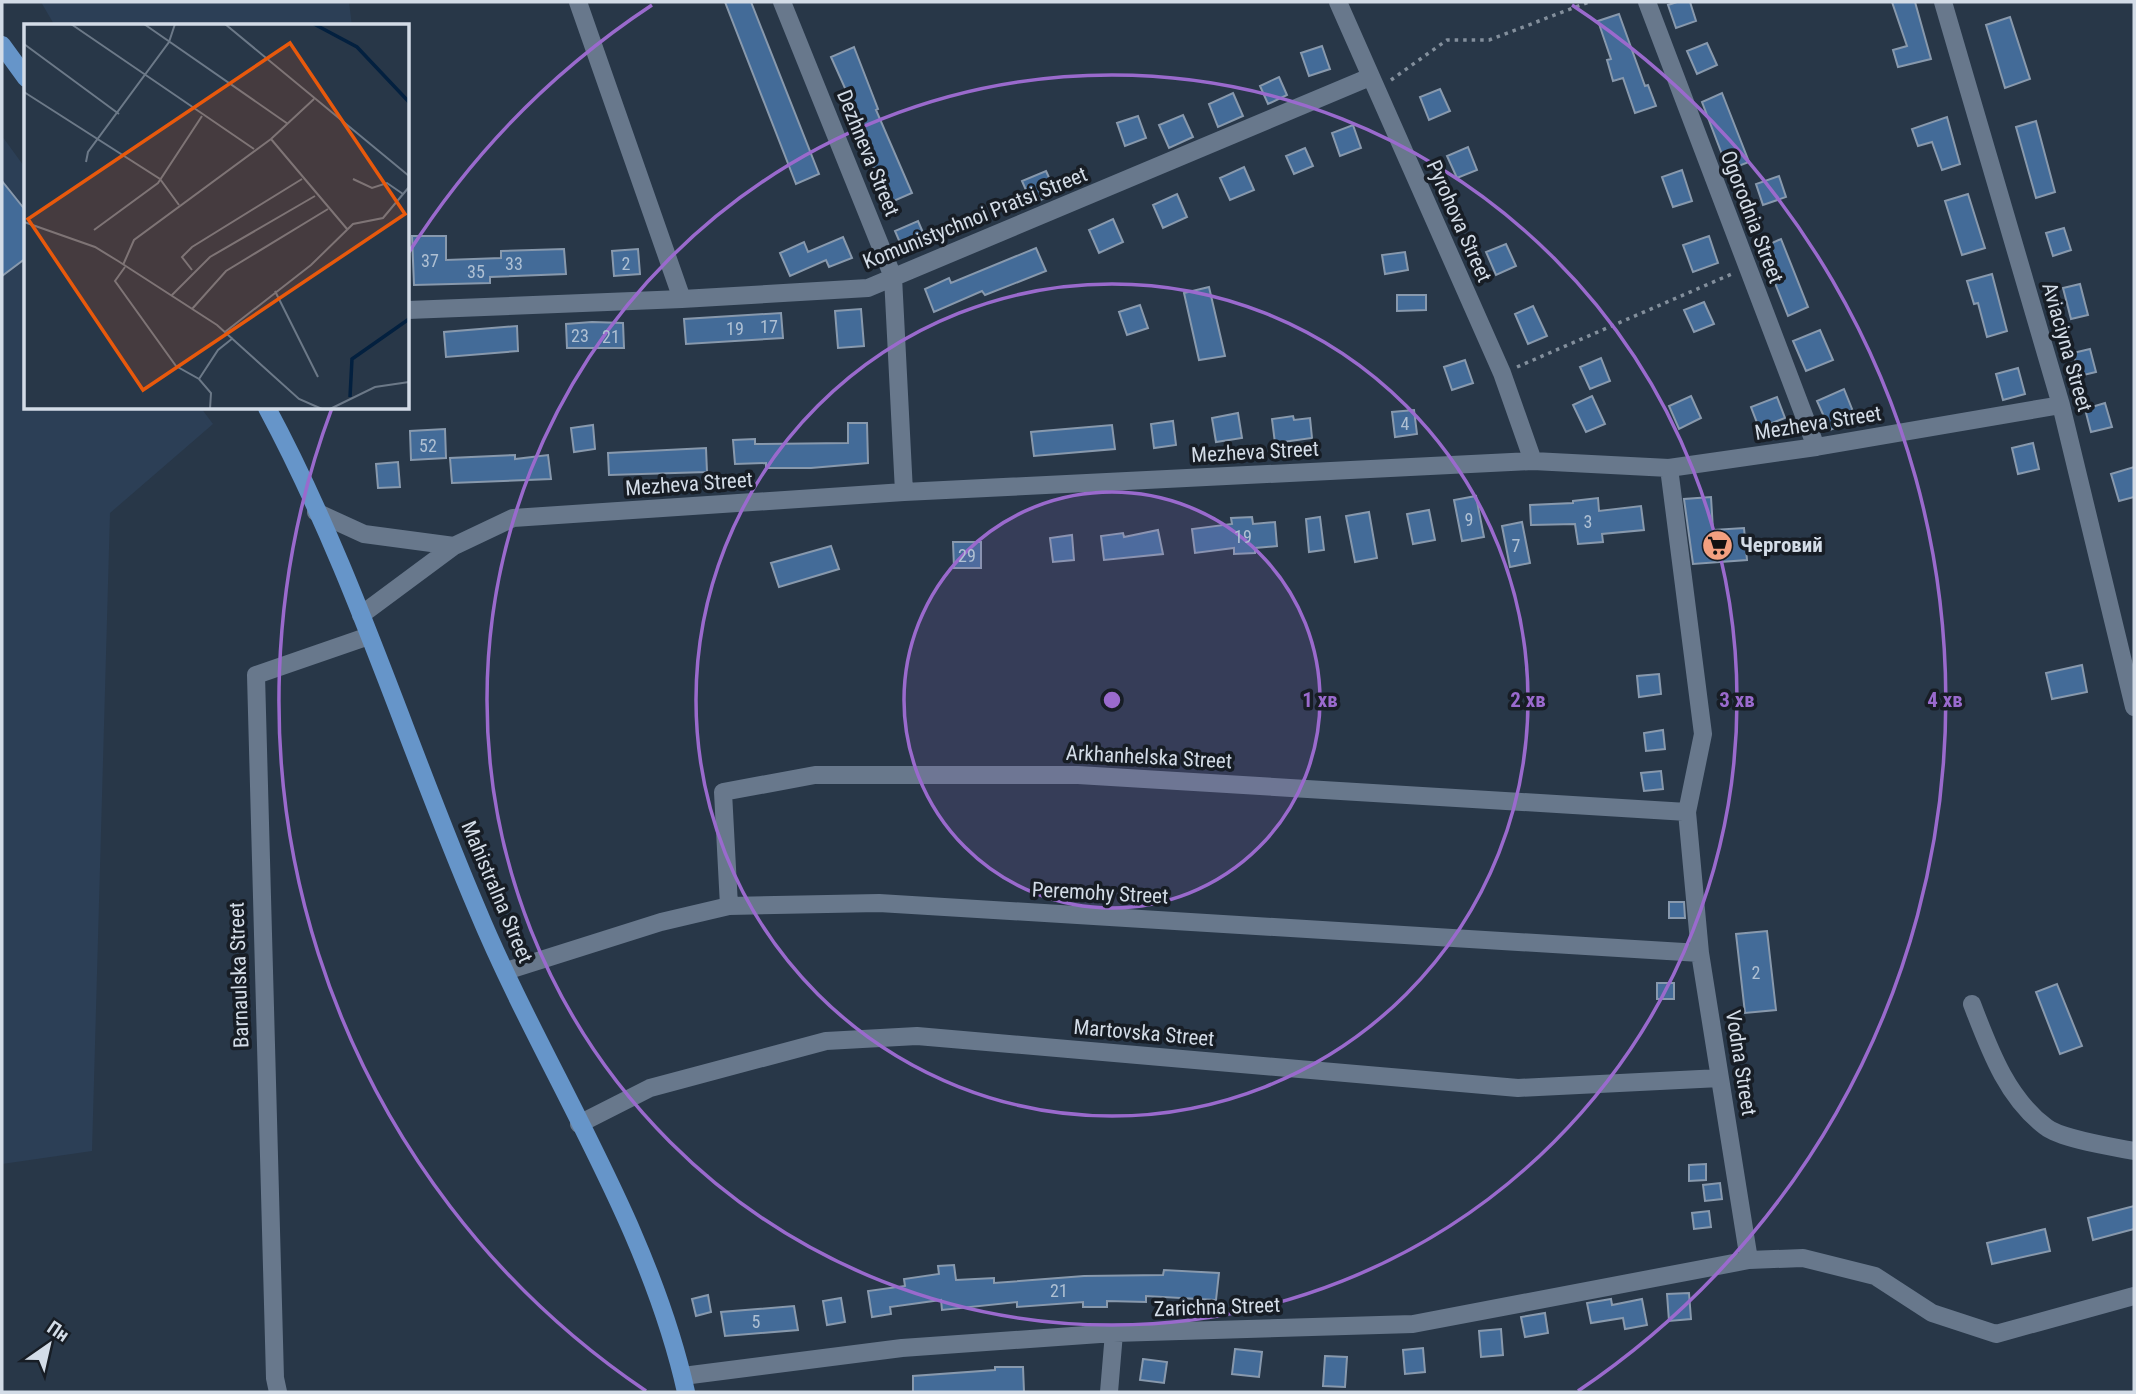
<svg xmlns="http://www.w3.org/2000/svg" width="2136" height="1394" font-family="'Roboto Condensed',sans-serif">
	<style>
		.built { fill: #2c3f56 }
		.building { fill: #436b98; stroke: #8899ad; stroke-width: 2 }
		.lines { fill: none; stroke-linecap: round; stroke-linejoin: round }
		.path { stroke: #838f9c; stroke-width: 3.5; stroke-dasharray: 3.5 5; stroke-linecap: butt }
		.minor { stroke: #68788c; stroke-width: 18 }
		.major { stroke: #6695c9; stroke-width: 18 }
		.ring { fill: none; stroke: #9a6acd; stroke-width: 3.5 }
		.labels { text-anchor: middle; dominant-baseline: central; stroke-width: 7; stroke-linejoin: round; paint-order: stroke }
		.number-label { font-size: 18px; fill: #afc0d3 }
		.street-label { font-size: 21px; fill: #d3dce7; stroke: #171d25 }
		.poi-label { font-size: 21px; font-weight: bold; fill: #d3dce7; stroke: #171d25; text-anchor: start }
		.inset-river { fill: none; stroke: #03203f; stroke-width: 3.5 }
		.inset-road { fill: none; stroke: #6c7988; stroke-width: 2 }
		.view { fill: #e8590c; fill-opacity: 0.15; stroke: #e8590c; stroke-width: 3.5 }
		.inset-edge { fill: none; stroke: #d3dce7; stroke-width: 3.5 }
		.centre { fill: #9a6acd; stroke: #171d25; stroke-width: 3.5 }
		.ring-label { font-size: 21px; text-anchor: middle; font-weight: bold; fill: #9a6acd; stroke: #171d25; stroke-width: 7; stroke-linejoin: round; paint-order: stroke }
	</style>
	<rect width="100%" height="100%" fill="#283748"/>
	<path class="built" d="M 41,2 L 349,2 L 352,26 L 55,26 Z
		M 2,136 L 26,169 L 26,408 L 201,408 L 213,424 L 110,513 L 92,1151 L 2,1164 Z"/>
	<path class="building" d="M 725,2 L 751,2 L 819,174 L 796,184 Z
		M 1677,2 L 1690,2 L 1696,21 L 1676,28 L 1668,5 Z
		M 1892,2 L 1915,2 L 1931,59 L 1898,67 L 1893,50 L 1907,46 Z
		M 1619,14 L 1645,86 L 1648,85 L 1656,106 L 1635,113 L 1623,78 L 1613,81 L 1607,60 L 1611,59 L 1598,21 Z
		M 2010,17 L 2030,79 L 2005,88 L 1986,25 Z
		M 1707,43 L 1717,65 L 1697,74 L 1687,51 Z
		M 1322,46 L 1330,69 L 1309,76 L 1301,53 Z
		M 854,47 L 878,109 L 876,110 L 912,193 L 889,203 L 861,140 L 864,139 L 849,97 L 831,57 Z
		M 1279,77 L 1287,95 L 1268,104 L 1260,86 Z
		M 1440,89 L 1450,111 L 1429,120 L 1420,97 Z
		M 1233,93 L 1243,116 L 1218,127 L 1209,104 Z
		M 1722,93 L 1749,162 L 1728,170 L 1702,102 Z
		M 1183,115 L 1193,137 L 1169,148 L 1159,125 Z
		M 1138,116 L 1146,138 L 1125,146 L 1117,123 Z
		M 1947,117 L 1960,164 L 1942,170 L 1932,142 L 1918,146 L 1912,129 Z
		M 2036,121 L 2055,192 L 2036,198 L 2016,127 Z
		M 1353,125 L 1361,148 L 1340,156 L 1332,133 Z
		M 1468,147 L 1477,170 L 1457,178 L 1447,156 Z
		M 1305,148 L 1313,166 L 1294,174 L 1286,156 Z
		M 1244,167 L 1254,190 L 1230,200 L 1220,178 Z
		M 1682,170 L 1692,201 L 1673,207 L 1662,177 Z
		M 1046,171 L 1056,193 L 1032,204 L 1022,181 Z
		M 1779,176 L 1786,197 L 1763,205 L 1756,184 Z
		M 2,181 L 26,211 L 26,258 L 2,276 Z
		M 1177,194 L 1187,217 L 1163,228 L 1153,205 Z
		M 1968,194 L 1985,248 L 1962,255 L 1945,201 Z
		M 1113,219 L 1123,242 L 1099,253 L 1089,230 Z
		M 918,221 L 927,242 L 904,252 L 895,231 Z
		M 2064,228 L 2071,250 L 2053,256 L 2046,233 Z
		M 412,236 L 446,236 L 446,260 L 501,258 L 501,251 L 564,249 L 566,274 L 490,277 L 490,283 L 414,285 Z
		M 1709,236 L 1718,263 L 1693,272 L 1683,245 Z
		M 843,237 L 852,258 L 829,267 L 826,260 L 790,276 L 780,253 L 804,242 L 808,252 Z
		M 1781,239 L 1808,307 L 1788,316 L 1761,248 Z
		M 1506,244 L 1516,266 L 1496,275 L 1486,252 Z
		M 1036,248 L 1046,271 L 985,295 L 982,291 L 934,312 L 925,289 L 949,278 L 951,283 Z
		M 638,249 L 640,274 L 614,276 L 612,251 Z
		M 1405,252 L 1408,270 L 1385,274 L 1382,255 Z
		M 1992,274 L 2007,331 L 1987,337 L 1978,303 L 1974,304 L 1967,281 Z
		M 2080,284 L 2088,315 L 2071,319 L 2063,288 Z
		M 1209,287 L 1225,356 L 1199,360 L 1184,293 Z
		M 1397,295 L 1426,295 L 1426,310 L 1397,311 Z
		M 1704,302 L 1714,324 L 1694,332 L 1684,310 Z
		M 1140,305 L 1148,328 L 1127,335 L 1119,312 Z
		M 1533,306 L 1547,336 L 1528,344 L 1515,314 Z
		M 861,309 L 864,346 L 838,348 L 835,311 Z
		M 781,313 L 783,338 L 686,344 L 684,319 Z
		M 592,322 L 623,323 L 624,348 L 567,348 L 566,324 Z
		M 517,326 L 518,351 L 446,357 L 444,332 Z
		M 1820,330 L 1833,360 L 1806,371 L 1793,341 Z
		M 2090,349 L 2096,372 L 2079,376 L 2073,353 Z
		M 1601,358 L 1610,381 L 1590,389 L 1580,367 Z
		M 1465,360 L 1473,383 L 1452,390 L 1444,367 Z
		M 2018,368 L 2025,394 L 2003,400 L 1996,374 Z
		M 1844,389 L 1856,419 L 1830,430 L 1817,401 Z
		M 1592,396 L 1605,424 L 1586,432 L 1573,405 Z
		M 1691,396 L 1701,418 L 1679,429 L 1669,406 Z
		M 1777,397 L 1785,418 L 1759,428 L 1751,407 Z
		M 2105,403 L 2112,427 L 2091,432 L 2085,409 Z
		M 1414,410 L 1417,434 L 1395,437 L 1392,412 Z
		M 1238,413 L 1242,438 L 1216,442 L 1212,418 Z
		M 1293,416 L 1294,420 L 1310,418 L 1312,438 L 1275,443 L 1272,419 Z
		M 1173,421 L 1176,445 L 1154,448 L 1151,424 Z
		M 848,423 L 867,423 L 868,463 L 811,468 L 766,468 L 766,463 L 735,464 L 733,440 L 755,439 L 755,444 L 848,443 Z
		M 593,425 L 595,449 L 574,452 L 571,428 Z
		M 1112,425 L 1115,449 L 1034,456 L 1031,432 Z
		M 445,429 L 446,458 L 411,460 L 410,431 Z
		M 2033,443 L 2039,469 L 2018,474 L 2012,448 Z
		M 706,448 L 707,472 L 609,475 L 608,453 Z
		M 515,455 L 515,459 L 548,455 L 551,479 L 452,483 L 450,458 Z
		M 398,462 L 400,487 L 378,488 L 376,464 Z
		M 2134,467 L 2134,497 L 2119,501 L 2111,474 Z
		M 1476,496 L 1484,537 L 1462,541 L 1454,500 Z
		M 1711,497 L 1713,530 L 1744,528 L 1747,560 L 1693,564 L 1684,499 Z
		M 1598,498 L 1599,511 L 1641,506 L 1644,530 L 1602,534 L 1603,542 L 1578,544 L 1575,524 L 1531,525 L 1530,505 L 1573,503 L 1573,501 Z
		M 1429,510 L 1435,540 L 1413,544 L 1407,514 Z
		M 1369,512 L 1377,558 L 1355,562 L 1346,516 Z
		M 1252,517 L 1253,524 L 1275,522 L 1277,546 L 1255,548 L 1255,553 L 1234,554 L 1234,548 L 1195,553 L 1192,529 L 1232,524 L 1231,518 Z
		M 1320,517 L 1324,550 L 1309,552 L 1306,519 Z
		M 1522,522 L 1530,563 L 1510,567 L 1502,526 Z
		M 1158,530 L 1163,554 L 1104,560 L 1101,536 L 1123,533 L 1124,537 Z
		M 1072,535 L 1074,560 L 1053,562 L 1050,538 Z
		M 953,542 L 981,542 L 981,568 L 954,568 Z
		M 831,546 L 839,569 L 779,587 L 771,563 Z
		M 2082,665 L 2087,692 L 2052,699 L 2046,673 Z
		M 1659,674 L 1661,694 L 1639,697 L 1637,676 Z
		M 1663,730 L 1665,749 L 1646,751 L 1644,733 Z
		M 1661,771 L 1663,789 L 1644,791 L 1641,773 Z
		M 1669,902 L 1684,902 L 1685,918 L 1669,918 Z
		M 1767,931 L 1776,1010 L 1745,1013 L 1736,934 Z
		M 1657,983 L 1674,983 L 1674,999 L 1657,999 Z
		M 2057,984 L 2082,1046 L 2060,1054 L 2036,992 Z
		M 1706,1164 L 1706,1180 L 1689,1181 L 1689,1165 Z
		M 1720,1183 L 1722,1199 L 1705,1201 L 1703,1185 Z
		M 2134,1206 L 2134,1229 L 2093,1240 L 2088,1218 Z
		M 1709,1211 L 1711,1227 L 1694,1229 L 1692,1213 Z
		M 2045,1229 L 2050,1251 L 1992,1264 L 1987,1243 Z
		M 954,1265 L 956,1280 L 994,1278 L 994,1283 L 1084,1276 L 1163,1275 L 1164,1270 L 1219,1273 L 1216,1300 L 1146,1296 L 1146,1302 L 1107,1301 L 1107,1307 L 1083,1307 L 1083,1302 L 1017,1307 L 1017,1302 L 942,1310 L 941,1300 L 890,1307 L 891,1314 L 872,1317 L 868,1291 L 905,1286 L 904,1279 L 939,1274 L 938,1266 Z
		M 1689,1293 L 1691,1319 L 1669,1321 L 1667,1294 Z
		M 708,1295 L 711,1312 L 696,1316 L 692,1299 Z
		M 841,1298 L 845,1322 L 827,1325 L 823,1301 Z
		M 1611,1299 L 1612,1305 L 1642,1299 L 1647,1325 L 1625,1329 L 1623,1318 L 1591,1323 L 1587,1303 Z
		M 794,1306 L 798,1330 L 725,1336 L 721,1312 Z
		M 1545,1313 L 1548,1333 L 1525,1337 L 1521,1317 Z
		M 1501,1329 L 1503,1355 L 1481,1357 L 1479,1331 Z
		M 1423,1348 L 1425,1372 L 1405,1374 L 1403,1350 Z
		M 1235,1349 L 1262,1352 L 1259,1377 L 1232,1374 Z
		M 1325,1356 L 1347,1357 L 1345,1387 L 1323,1386 Z
		M 1143,1359 L 1167,1362 L 1164,1383 L 1140,1380 Z
		M 995,1367 L 1023,1367 L 1024,1392 L 913,1392 L 913,1376 L 995,1370 Z"/>
	<g class="lines">
		<path class="path" d="M 1391,80 L 1447,40 L 1489,40 L 1589,2
			M 1517,367 L 1734,273"/>
		<path class="minor" d="M 578,2 L 682,299
			M 782,2 L 893,277 L 904,492
			M 1338,2 L 1502,373 L 1533,461
			M 1647,2 L 1816,447
			M 1943,2 L 2061,405 L 2134,707
			M 408,310 L 682,299 L 868,288 L 1370,77
			M 1669,468 L 1703,734 L 1687,812 L 1700,953 L 1749,1260
			M 316,512 L 364,534 L 454,546
			M 361,615 L 454,546 L 513,518 L 904,492 L 1533,461 L 1669,468 L 1816,447 L 2061,405
			M 729,906 L 723,792 L 815,775 L 1078,775 L 1687,812
			M 506,971 L 661,922 L 729,906 L 879,903 L 1700,953
			M 1972,1004 C 1989,1048 2006,1097 2046,1127 C 2061,1139 2114,1147 2134,1151
			M 579,1124 L 650,1088 L 826,1041 L 917,1036 L 1518,1088 L 1720,1078
			M 683,1376 L 902,1348 L 1114,1333 L 1413,1324 L 1749,1260 L 1803,1258 L 1875,1276 L 1932,1313 L 1996,1334 L 2134,1296
			M 278,1392 L 275,1378 L 256,675 L 369,636
			M 1109,1392 L 1114,1333"/>
		<path class="major" d="M 2,45 L 26,78
			M 267,408 C 353,568 406,743 477,909 C 544,1070 648,1221 686,1392"/>
	</g>
	<circle cx="1112" cy="700" r="208" fill="#9a6acd" fill-opacity=".12"/>
	<g class="ring">
		<circle cx="1112" cy="700" r="208"/>
		<circle cx="1112" cy="700" r="416"/>
		<circle cx="1112" cy="700" r="625"/>
		<path d="M646 1391A833 833 0 0 1 332 408M409 252A833 833 0 0 1 652 5M1572 5A833 833 0 0 1 1578 1391"/>
	</g>
	<defs>
		<symbol id="supermarket-disc" viewBox="-11 -11 22 22"><circle r="9.5" fill="#f2a080" stroke="#171d25"/><path d="M-6-5.5h2.5l.6 2H6L4.5 2H-2.5L-4.4-4H-6ZM-1.5 3.2a1.3 1.3 0 1 0 .1 0ZM3 3.2a1.3 1.3 0 1 0 .1 0Z" fill="#111"/></symbol>
	</defs>
	<g fill-rule="evenodd">
		<use href="#supermarket-disc" x="1700" y="528" width="35" height="35"/>
	</g>
	<g class="labels">
		<g class="number-label">
			<text x="430" y="260">37</text>
			<text x="514" y="263">33</text>
			<text x="626" y="263">2</text>
			<text x="476" y="271">35</text>
			<text x="769" y="326">17</text>
			<text x="735" y="328">19</text>
			<text x="580" y="335">23</text>
			<text x="611" y="336">21</text>
			<text x="1405" y="423">4</text>
			<text x="428" y="445">52</text>
			<text x="1469" y="519">9</text>
			<text x="1588" y="521">3</text>
			<text x="1243" y="536">19</text>
			<text x="1516" y="545">7</text>
			<text x="967" y="555">29</text>
			<text x="1756" y="972">2</text>
			<text x="1059" y="1290">21</text>
			<text x="756" y="1321">5</text>
		</g>
		<g class="street-label">
			<text transform="translate(868 153) rotate(68)">Dezhneva Street</text>
			<text transform="translate(1752 217) rotate(69)">Ogorodnia Street</text>
			<text transform="translate(975 218) rotate(-22)">Komunistychnoi Pratsi Street</text>
			<text transform="translate(1459 221) rotate(66)">Pyrohova Street</text>
			<text transform="translate(2067 347) rotate(74)">Aviaciyna Street</text>
			<text transform="translate(1818 423) rotate(-9)">Mezheva Street</text>
			<text transform="translate(1255 452) rotate(-3)">Mezheva Street</text>
			<text transform="translate(689 484) rotate(-4)">Mezheva Street</text>
			<text transform="translate(1149 757) rotate(3)">Arkhanhelska Street</text>
			<text transform="translate(497 892) rotate(67)">Mahistralna Street</text>
			<text transform="translate(1100 893) rotate(3)">Peremohy Street</text>
			<text transform="translate(239 975) rotate(-92)">Barnaulska Street</text>
			<text transform="translate(1144 1033) rotate(5)">Martovska Street</text>
			<text transform="translate(1741 1063) rotate(81)">Vodna Street</text>
			<text transform="translate(1217 1307) rotate(-2)">Zarichna Street</text>
		</g>
		<g class="poi-label">
			<text x="1740" y="545">Черговий</text>
		</g>
	</g>
	<g transform="translate(24 24)">
		<rect width="385" height="385" fill="#283748"/>
		<path class="inset-river" d="M 290,0 L 333,23 L 385,78M 326,373 L 328,335 L 385,295"/>
		<path class="inset-road" d="M 47,0 L 230,125M 120,0 L 264,100M 201,0 L 385,152M 0,20 L 95,90M 0,68 L 136,155 L 155,181M 247,115 L 323,205M 62,138 L 64,128 L 145,18 L 151,0M 329,155 L 348,164 L 363,159 L 379,170M 0,198 L 71,223 L 94,237 L 193,301 L 275,375 L 298,385M 70,206 L 134,159 L 178,92M 99,241 L 110,216 L 247,115 L 290,75M 101,243 L 91,257 L 152,342 L 175,355 L 187,369 L 186,385M 168,246 L 158,233 L 168,223 L 278,155M 251,267 L 294,353M 148,271 L 186,233 L 291,172M 168,285 L 202,247 L 304,185M 201,308 L 287,241 L 329,200 L 359,194 L 385,163M 175,355 L 194,326 L 209,314M 306,385 L 351,363 L 385,358"/>
		<path class="view" d="M 266,19 L 381,190 L 119,366 L 4,195 Z"/>
		<rect width="385" height="385" class="inset-edge"/>
	</g>
	<circle cx="1112" cy="700" r="10" class="centre"/>
	<g class="ring-label">
		<text x="1320" y="707">1 хв</text>
		<text x="1528" y="707">2 хв</text>
		<text x="1737" y="707">3 хв</text>
		<text x="1945" y="707">4 хв</text>
	</g>
	<rect width="2136" height="1394" fill="none" stroke="#d3dce7" stroke-width="7"/>
	<g transform="translate(49 1345) rotate(34)" stroke="#171d25" stroke-width="5" paint-order="stroke">
	<path d="M0-5L12 26L0 18L-12 26Z" fill="#d3dce7"/>
	<text y="-10" font-size="19" font-weight="bold" text-anchor="middle" fill="#d3dce7">Пн</text>
	</g>
</svg>
